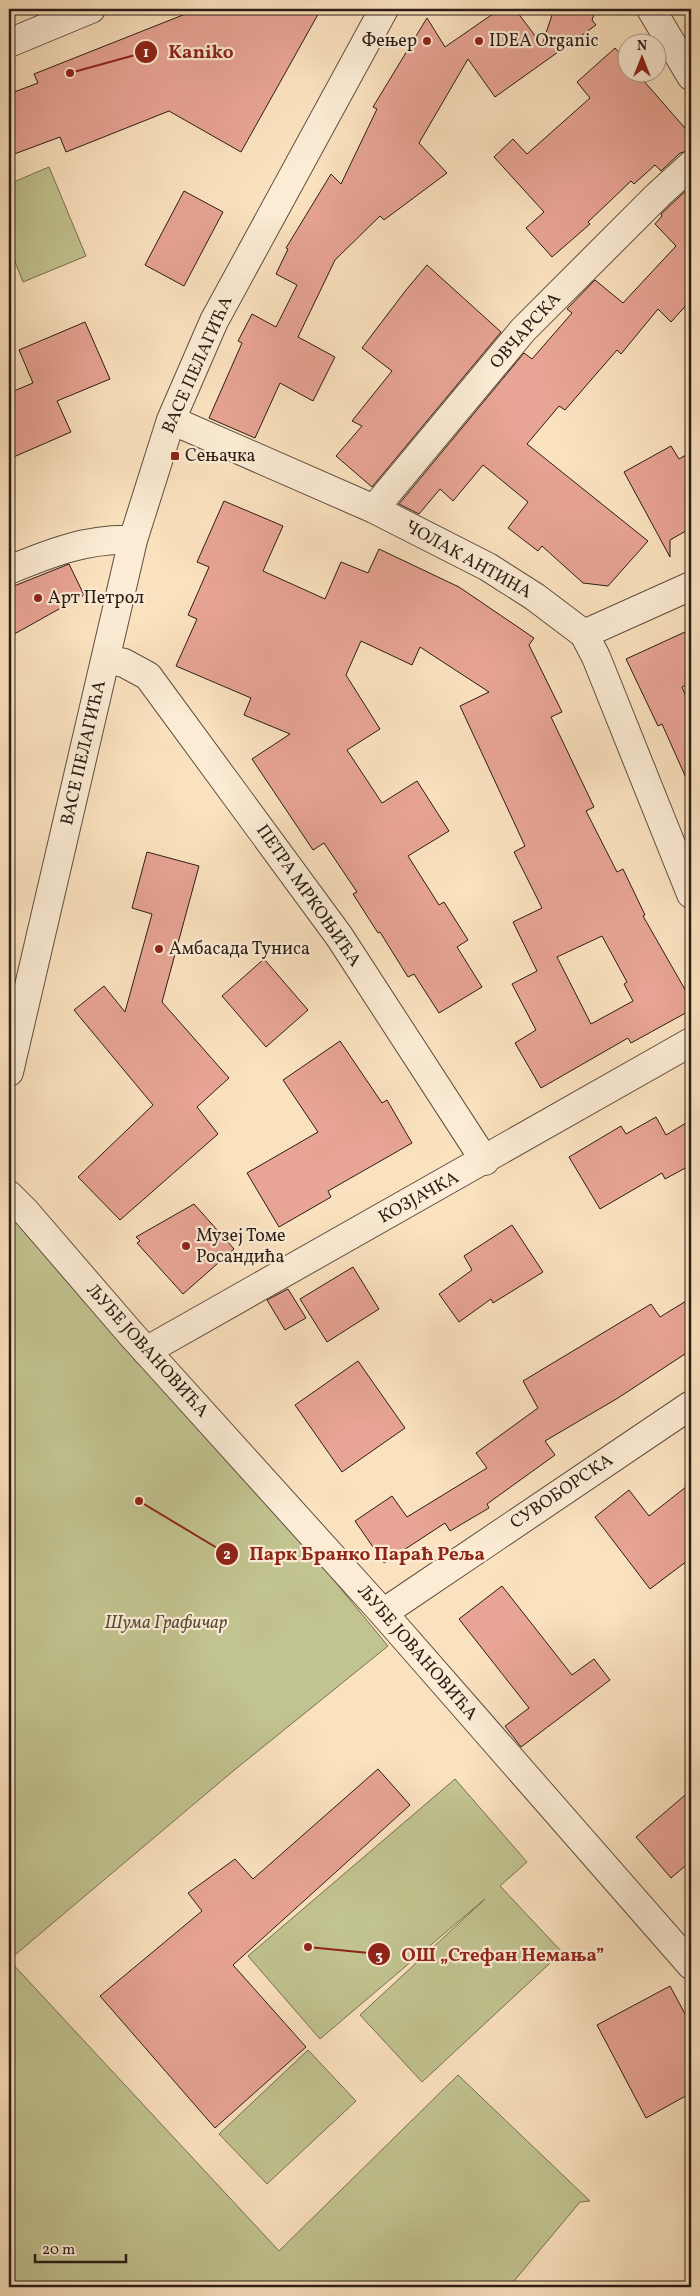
<svg xmlns="http://www.w3.org/2000/svg" width="700" height="2296" font-family="Vollkorn,serif">
	<style>
		.green { fill: #c1c390; stroke: #767053 }
		.building { fill: #e8a494; stroke: #2b1c16; fill-rule: evenodd }
		.lines { fill: none; stroke-linecap: round; stroke-linejoin: round }
		.minor-casing { stroke: #5f4e40; stroke-width: 30 }
		.minor { stroke: #fcecd5; stroke-width: 28 }
		.poi-dot { fill: #8f2418; stroke: #fcecd5; stroke-width: 2 }
		.labels { text-anchor: middle; dominant-baseline: central; stroke-width: 4.5; stroke-linejoin: round; paint-order: stroke }
		.poi-label { font-size: 18px; fill: #2b1c16; stroke: #fcecd5; text-anchor: start }
		.street-label { font-size: 18px; fill: #2b1c16; stroke: #fcecd5 }
		.park-label { font-size: 18px; font-style: italic; fill: #584e3b; stroke: #fcecd5 }
		.leader { fill: none; stroke: #8f2418; stroke-width: 2 }
		.callout-dot { fill: #8f2418; stroke: #fcecd5; stroke-width: 2 }
		.mark-label { font-size: 15px; text-anchor: middle; font-weight: bold; fill: #fff }
		.callout-label { font-size: 19px; text-anchor: middle; font-weight: bold; fill: #8f2418; stroke: #fcecd5; stroke-width: 4.5; stroke-linejoin: round; paint-order: stroke }
	</style>
	<rect width="100%" height="100%" fill="#fbe2bf"/>
	<filter id="stains"><feTurbulence type="fractalNoise" baseFrequency=".004" numOctaves="4"/><feColorMatrix values="0 0 0 0 .2 0 0 0 0 .09 0 0 0 0 .02 0 0 0 .5 -.17"/></filter>
	<radialGradient id="worn" r=".72"><stop offset=".6" stop-color="#630" stop-opacity="0"/><stop offset="1" stop-color="#630" stop-opacity=".3"/></radialGradient>
	<path class="green" d="M 49,167 L 86,256 L 23,282 L 9,247 L 9,184 Z
		M 9,1210 L 149,1356 L 388,1646 L 232,1772 L 9,1960 L 279,2251 L 458,2075 L 590,2201 L 580,2202 L 509,2287 L 9,2287 Z
		M 455,1779 L 527,1862 L 500,1886 L 562,1952 L 422,2082 L 360,2015 L 485,1899 L 320,2039 L 248,1956 Z
		M 308,2050 L 356,2101 L 267,2184 L 219,2134 Z"/>
	<path class="building" d="M 198,9 L 321,9 L 241,152 L 169,111 L 66,152 L 60,137 L 9,156 L 9,94 L 38,83 L 34,74 Z
		M 500,9 L 515,9 L 542,45 L 554,9 L 596,9 L 592,20 L 596,25 L 495,97 L 468,59 L 419,143 L 447,173 L 384,220 L 380,216 L 335,260 L 298,337 L 335,357 L 313,401 L 280,383 L 255,438 L 209,418 L 242,343 L 238,341 L 252,314 L 276,327 L 297,285 L 276,274 L 288,249 L 286,248 L 331,174 L 341,184 L 377,109 L 373,107 L 427,18 L 445,47 Z
		M 615,48 L 628,62 L 628,72 L 636,72 L 691,135 L 691,150 L 680,153 L 661,171 L 655,165 L 634,184 L 631,181 L 588,222 L 590,224 L 552,257 L 526,228 L 544,212 L 494,157 L 513,139 L 527,154 L 590,98 L 577,82 Z
		M 691,186 L 691,300 L 671,322 L 658,309 L 621,354 L 617,350 L 565,410 L 559,406 L 527,444 L 648,541 L 608,586 L 583,583 L 542,546 L 538,551 L 508,528 L 528,502 L 483,465 L 453,501 L 440,489 L 419,514 L 399,504 L 524,353 L 532,359 L 572,313 L 567,309 L 595,280 L 623,303 L 676,246 L 655,224 L 662,216 L 661,214 Z
		M 184,191 L 223,212 L 184,286 L 145,265 Z
		M 427,265 L 501,332 L 372,487 L 336,456 L 362,426 L 352,421 L 392,371 L 362,348 L 406,290 Z
		M 85,322 L 110,379 L 57,401 L 71,432 L 9,459 L 9,393 L 33,383 L 19,350 Z
		M 671,446 L 679,459 L 691,452 L 691,528 L 670,540 L 670,557 L 624,472 Z
		M 224,501 L 283,526 L 263,571 L 325,599 L 341,562 L 368,573 L 379,549 L 459,587 L 534,638 L 529,645 L 562,712 L 551,717 L 594,807 L 586,811 L 617,872 L 623,869 L 645,915 L 643,916 L 691,1000 L 691,1010 L 631,1043 L 628,1038 L 541,1088 L 515,1043 L 536,1030 L 512,984 L 537,971 L 513,922 L 542,908 L 514,852 L 525,846 L 460,706 L 489,692 L 420,647 L 412,665 L 361,641 L 346,675 L 380,729 L 347,750 L 382,803 L 417,781 L 449,831 L 408,856 L 439,905 L 444,902 L 468,940 L 457,947 L 482,987 L 439,1013 L 414,974 L 408,977 L 380,932 L 378,933 L 353,894 L 357,892 L 324,843 L 313,850 L 252,759 L 290,734 L 244,715 L 251,698 L 176,666 L 197,619 L 188,615 L 209,567 L 197,562 ZM 602,936 L 627,982 L 624,984 L 633,1001 L 591,1024 L 557,957 Z
		M 69,564 L 84,595 L 9,637 L 9,588 Z
		M 685,632 L 691,645 L 691,683 L 682,687 L 691,708 L 691,789 L 662,724 L 658,726 L 626,659 Z
		M 147,852 L 199,866 L 162,1002 L 229,1078 L 197,1107 L 218,1134 L 120,1220 L 78,1177 L 153,1105 L 74,1010 L 104,986 L 125,1012 L 152,914 L 132,908 Z
		M 264,959 L 308,1010 L 266,1047 L 222,996 Z
		M 340,1041 L 382,1103 L 387,1100 L 412,1143 L 328,1191 L 331,1197 L 279,1227 L 247,1173 L 318,1132 L 283,1080 Z
		M 656,1117 L 666,1135 L 691,1120 L 691,1165 L 665,1179 L 662,1173 L 600,1209 L 569,1157 L 621,1126 L 626,1134 Z
		M 194,1204 L 234,1249 L 183,1294 L 137,1243 L 140,1241 L 136,1237 Z
		M 512,1225 L 543,1272 L 493,1303 L 491,1299 L 459,1322 L 439,1294 L 472,1270 L 464,1256 Z
		M 353,1267 L 379,1309 L 327,1342 L 300,1299 Z
		M 288,1289 L 306,1318 L 285,1330 L 267,1300 Z
		M 691,1298 L 691,1350 L 618,1398 L 545,1441 L 555,1455 L 487,1504 L 489,1508 L 450,1531 L 445,1523 L 384,1563 L 355,1521 L 392,1496 L 407,1517 L 487,1468 L 476,1453 L 538,1408 L 523,1381 L 651,1304 L 660,1317 Z
		M 358,1361 L 405,1428 L 342,1472 L 295,1405 Z
		M 691,1483 L 691,1558 L 650,1589 L 595,1517 L 629,1490 L 649,1516 Z
		M 502,1586 L 572,1675 L 594,1659 L 610,1680 L 521,1747 L 505,1726 L 529,1708 L 459,1619 Z
		M 378,1769 L 410,1805 L 233,1965 L 306,2047 L 215,2128 L 100,1996 L 202,1911 L 188,1893 L 235,1859 L 253,1879 Z
		M 691,1790 L 691,1861 L 671,1878 L 636,1837 Z
		M 670,1986 L 691,2025 L 691,2093 L 646,2118 L 597,2025 Z"/>
	<g class="lines">
		<defs>
			<path id="minor" d="M 651,9 L 691,76
				M 9,43 L 91,9
				M 171,420 L 374,509 L 488,567 L 535,597 L 584,634 L 596,657 L 691,894
				M 374,509 L 523,330 L 658,195 L 691,165
				M 9,570 C 50,553 88,538 133,540
				M 584,634 L 691,586
				M 106,659 L 124,663 L 148,676 L 339,936 L 485,1161
				M 9,1072 L 133,540 L 171,420 L 214,321 L 384,9
				M 9,1195 L 25,1211 L 131,1334 L 383,1613 L 691,1965
				M 146,1351 L 691,1042
				M 383,1613 L 691,1405"/>
		</defs>
		<use href="#minor" class="minor-casing"/>
		<use href="#minor" class="minor"/>
	</g>
	<g class="poi-dot">
		<circle cx="427" cy="41" r="5"/>
		<circle cx="479" cy="41" r="5"/>
		<rect x="170" y="451" width="10" height="10" rx="2.5"/>
		<circle cx="38" cy="598" r="5"/>
		<circle cx="159" cy="949" r="5"/>
		<circle cx="186" cy="1246" r="5"/>
	</g>
	<g class="labels">
		<g class="poi-label">
			<text x="417" y="41" text-anchor="end">Фењер</text>
			<text x="489" y="41">IDEA Organic</text>
			<text x="185" y="456">Сењачка</text>
			<text x="48" y="598">Арт Петрол</text>
			<text x="169" y="949">Амбасада Туниса</text>
			<text x="196" y="1236">Музеј Томе<tspan x="196" dy="21">Росандића</tspan></text>
		</g>
		<g class="street-label">
			<text transform="translate(526 331) rotate(-48)">ОВЧАРСКА</text>
			<text transform="translate(198 365) rotate(-66)">ВАСЕ ПЕЛАГИЋА</text>
			<text transform="translate(468 560) rotate(29)">ЧОЛАК АНТИНА</text>
			<text transform="translate(84 753) rotate(-77)">ВАСЕ ПЕЛАГИЋА</text>
			<text transform="translate(308 896) rotate(55)">ПЕТРА МРКОЊИЋА</text>
			<text transform="translate(419 1198) rotate(-29)">КОЗЈАЧКА</text>
			<text transform="translate(147 1351) rotate(48)">ЉУБЕ ЈОВАНОВИЋА</text>
			<text transform="translate(562 1492) rotate(-34)">СУВОБОРСКА</text>
			<text transform="translate(417 1653) rotate(49)">ЉУБЕ ЈОВАНОВИЋА</text>
		</g>
		<g class="park-label">
			<text x="166" y="1623">Шума Графичар</text>
		</g>
	</g>
	<path class="leader" d="M70 73L146 52M139 1501L227 1554M308 1947L379 1954"/>
	<g class="callout-dot">
		<circle cx="70" cy="73" r="5"/>
		<circle cx="139" cy="1501" r="5"/>
		<circle cx="308" cy="1947" r="5"/>
		<circle cx="146" cy="52" r="12"/>
		<circle cx="227" cy="1554" r="12"/>
		<circle cx="379" cy="1954" r="12"/>
	</g>
	<g class="mark-label">
		<text x="146" y="57">1</text>
		<text x="227" y="1559">2</text>
		<text x="379" y="1960">3</text>
	</g>
	<g class="callout-label">
		<text x="201" y="58">Kaniko</text>
		<text x="367" y="1560">Парк Бранко Параћ Реља</text>
		<text x="503" y="1961">ОШ „Стефан Немања”</text>
	</g>
	<rect width="700" height="2296" fill="none" stroke="#fbe2bf" stroke-width="30"/>
	<rect x="10" y="10" width="680" height="2276" fill="none" stroke="#2b1c16" stroke-width="2.5"/>
	<rect x="15" y="15" width="670" height="2266" fill="none" stroke="#2b1c16"/>
	<g transform="translate(642 58)"><circle r="24" fill="#fcecd5" stroke="#a89989"/>
	<path d="M0-4L9 19L0 12L-9 19Z" fill="#8f2418"/>
	<text y="-8" font-size="14" font-weight="bold" text-anchor="middle" fill="#2b1c16">N</text>
	</g>
	<path d="M35 2254v8h91v-8" fill="none" stroke="#2b1c16" stroke-width="2.5"/>
	<text x="42" y="2254" font-size="15" fill="#2b1c16" stroke="#fcecd5" stroke-width="4" paint-order="stroke">20 m</text>
	<rect width="100%" height="100%" filter="url(#stains)"/>
	<rect width="100%" height="100%" fill="url(#worn)"/>
</svg>
